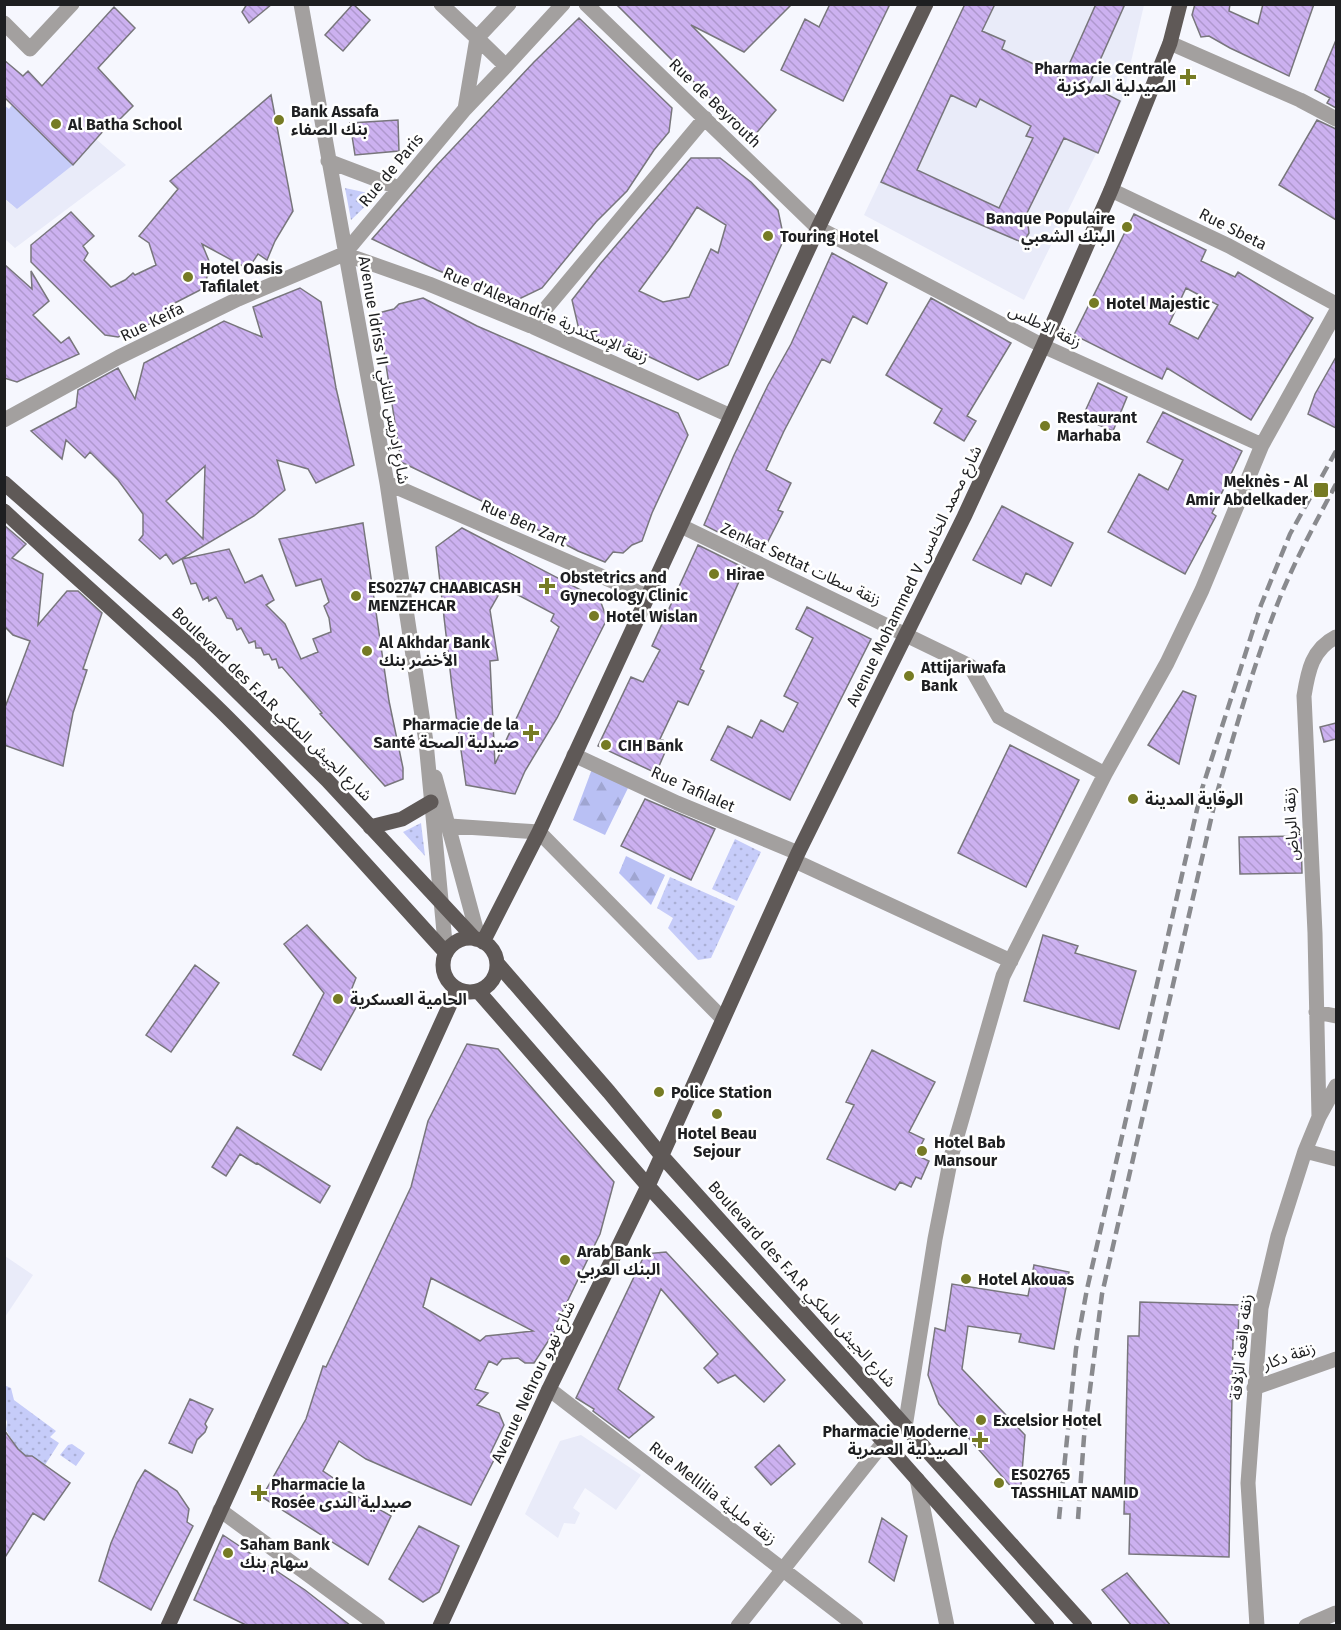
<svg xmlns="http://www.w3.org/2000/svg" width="1341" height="1630" font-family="'Fira Sans','Noto Sans Arabic',sans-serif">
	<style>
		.built { fill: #e9ebf9 }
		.grass { fill: url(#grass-dots) }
		.forest { fill: url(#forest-firs) }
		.pitch { fill: #c6ccf9 }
		.building { fill: url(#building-back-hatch); stroke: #78767c; stroke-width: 1.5; fill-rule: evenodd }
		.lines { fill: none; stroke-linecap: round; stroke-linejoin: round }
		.minor { stroke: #a3a09f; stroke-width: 15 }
		.major { stroke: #5f5957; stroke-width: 15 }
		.rail { stroke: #898a8e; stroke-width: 4.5; stroke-dasharray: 12 6; stroke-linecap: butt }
		.major-bridge { stroke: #5f5957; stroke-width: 15 }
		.poi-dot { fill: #767b24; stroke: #fff; stroke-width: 2 }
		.labels { text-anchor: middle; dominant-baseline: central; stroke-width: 5; stroke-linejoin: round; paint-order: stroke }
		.poi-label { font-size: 16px; font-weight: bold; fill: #1e1f21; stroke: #fff; text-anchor: start }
		.street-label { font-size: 16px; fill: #1e1f21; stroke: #fff }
	</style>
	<defs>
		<pattern id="grass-dots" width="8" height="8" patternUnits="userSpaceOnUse" patternTransform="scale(1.5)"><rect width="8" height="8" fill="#c6ccf9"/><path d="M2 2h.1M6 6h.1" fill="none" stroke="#aaafd5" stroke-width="1.8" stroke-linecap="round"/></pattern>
		<pattern id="forest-firs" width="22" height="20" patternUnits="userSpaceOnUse" patternTransform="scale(1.5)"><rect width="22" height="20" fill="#b9c0f4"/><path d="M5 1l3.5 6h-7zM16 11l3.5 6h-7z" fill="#9fa5d1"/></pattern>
		<pattern id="building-back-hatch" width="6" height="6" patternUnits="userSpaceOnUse" patternTransform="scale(1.5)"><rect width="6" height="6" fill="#ccb1f0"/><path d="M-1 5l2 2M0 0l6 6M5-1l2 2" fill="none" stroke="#af98ce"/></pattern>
	</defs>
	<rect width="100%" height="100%" fill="#f6f7fe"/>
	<path class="built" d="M 964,5 L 1144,5 L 1122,101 L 1024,300 L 864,215 Z
		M 96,139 L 126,165 L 15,248 L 5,239 L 4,199 L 17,209 L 73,165 Z
		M 5,1256 L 33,1275 L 5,1317 Z
		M 581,1435 L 641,1475 L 616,1510 L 585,1488 L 573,1508 L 580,1513 L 575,1524 L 564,1523 L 558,1538 L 525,1514 L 560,1441 Z"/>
	<path class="grass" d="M 345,188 L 377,195 L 351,220 Z
		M 421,823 L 425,856 L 403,832 Z
		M 735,839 L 761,852 L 737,901 L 712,889 Z
		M 670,877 L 735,906 L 711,958 L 698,960 L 668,928 L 673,918 L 657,908 Z
		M 4,1385 L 11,1388 L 14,1400 L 56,1431 L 50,1437 L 59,1443 L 45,1465 L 32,1456 L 26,1456 L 18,1449 L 6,1430 L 7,1422 L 5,1416 Z
		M 72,1444 L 85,1453 L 76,1466 L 60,1455 L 68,1445 Z"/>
	<path class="forest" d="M 592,769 L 628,788 L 605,835 L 573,820 Z
		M 626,856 L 665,875 L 651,905 L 619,873 Z"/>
	<path class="pitch" d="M 4,105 L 9,109 L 12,105 L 73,165 L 17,209 L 5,199 Z"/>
	<path class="building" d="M 247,4 L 272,4 L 249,23 L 242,12 Z
		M 353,4 L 370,20 L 343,51 L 325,35 Z
		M 616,4 L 792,4 L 744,52 L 691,25 L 776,110 L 753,137 L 706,94 Z
		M 830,4 L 890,4 L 843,101 L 781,70 L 805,19 L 819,27 Z
		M 965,4 L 995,4 L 982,31 L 1005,41 L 1002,49 L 1063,78 L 1096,4 L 1125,4 L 1089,85 L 1120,101 L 1098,153 L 1064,138 L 1024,219 L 1028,225 L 1029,233 L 1026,238 L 1019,241 L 881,182 ZM 951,95 L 976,107 L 980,99 L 1031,126 L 1026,136 L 1033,138 L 999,208 L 917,170 Z
		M 1195,4 L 1230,4 L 1229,11 L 1258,24 L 1263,4 L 1314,4 L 1289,76 L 1230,48 L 1209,36 L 1201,37 L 1192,15 Z
		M 114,7 L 135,28 L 98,68 L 133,106 L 116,123 L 113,120 L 73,165 L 4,97 L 4,60 L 23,76 L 28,71 L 42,86 Z
		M 579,18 L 672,108 L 669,132 L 654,150 L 627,191 L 596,222 L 542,288 L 517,300 L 478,287 L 437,270 L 372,239 L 436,166 L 534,62 Z
		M 1336,40 L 1336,108 L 1327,103 L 1330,98 L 1315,90 Z
		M 271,95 L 293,211 L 275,241 L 267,260 L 258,254 L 248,269 L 202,244 L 214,273 L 207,276 L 206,287 L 167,307 L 174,314 L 118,337 L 105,335 L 31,262 L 31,245 L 71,212 L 94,236 L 83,246 L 88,253 L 84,260 L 111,287 L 125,280 L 133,273 L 135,275 L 156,265 L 149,243 L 139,236 L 178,189 L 170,181 Z
		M 398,120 L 399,151 L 355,155 L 350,123 Z
		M 1317,120 L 1336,129 L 1336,220 L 1279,185 Z
		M 691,158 L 720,158 L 751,182 L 778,210 L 784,239 L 728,365 L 698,380 L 639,352 L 579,330 L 572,300 L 600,264 ZM 697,207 L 726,225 L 718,253 L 711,249 L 689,297 L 663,302 L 639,291 L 669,250 Z
		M 1134,214 L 1206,250 L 1201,261 L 1235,277 L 1238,272 L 1313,318 L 1251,420 L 1167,368 L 1162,379 L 1074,335 ZM 1186,288 L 1218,305 L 1198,339 L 1169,324 Z
		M 832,253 L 887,283 L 867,324 L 853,316 L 830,363 L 822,359 L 784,431 L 766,470 L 791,483 L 778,510 L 783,512 L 763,551 L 754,547 L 753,550 L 704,525 L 734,455 L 768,385 L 791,344 Z
		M 4,264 L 32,289 L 31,271 L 49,301 L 33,315 L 61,343 L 69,337 L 79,354 L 17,382 L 4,378 Z
		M 300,288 L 321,302 L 336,388 L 354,465 L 316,483 L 308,469 L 277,460 L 285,490 L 254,516 L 173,564 L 166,554 L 160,559 L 139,540 L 143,535 L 143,514 L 118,480 L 90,452 L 85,458 L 66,440 L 62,459 L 31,431 L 76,407 L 78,390 L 118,368 L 135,399 L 144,363 L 224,321 L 262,337 L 253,307 ZM 205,466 L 203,539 L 166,501 Z
		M 423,298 L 477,326 L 678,413 L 688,435 L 652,513 L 642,541 L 632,545 L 623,553 L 613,552 L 605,562 L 578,551 L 494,507 L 401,462 L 378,313 L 394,309 L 399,304 Z
		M 931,298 L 1011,343 L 967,416 L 976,421 L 964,441 L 934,423 L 942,409 L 886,375 Z
		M 1336,357 L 1336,428 L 1308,414 L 1315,394 Z
		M 1098,383 L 1127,397 L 1113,431 L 1082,418 Z
		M 1163,412 L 1242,451 L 1212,513 L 1216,516 L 1185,574 L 1108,532 L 1139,474 L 1168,490 L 1183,460 L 1147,442 Z
		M 1002,506 L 1073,543 L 1051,586 L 1026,573 L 1021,584 L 973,560 Z
		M 363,523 L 389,701 L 403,768 L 403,779 L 385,786 L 320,714 L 322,713 L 282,667 L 279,668 L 276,659 L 272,660 L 269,654 L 264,655 L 261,648 L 256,648 L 255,641 L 249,643 L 241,628 L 237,630 L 232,619 L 227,618 L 216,597 L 209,601 L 208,597 L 203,600 L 196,583 L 191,584 L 182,559 L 229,549 L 245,583 L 262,575 L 274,600 L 266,605 L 285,624 L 301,659 L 318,652 L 313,639 L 331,632 L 329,618 L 324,606 L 329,602 L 321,579 L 296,586 L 279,539 Z
		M 4,525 L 26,544 L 12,558 L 43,574 L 38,625 L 67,591 L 78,591 L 102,613 L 83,669 L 87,670 L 73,713 L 63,766 L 4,745 L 4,710 L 30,641 L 13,635 L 4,626 Z
		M 462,528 L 600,600 L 607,619 L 557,718 L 525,771 L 515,794 L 466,785 L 452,687 L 436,547 ZM 503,587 L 554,614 L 551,621 L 559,627 L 495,764 L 490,661 L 498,660 L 490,610 Z
		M 698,545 L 745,568 L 700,669 L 704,671 L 688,705 L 678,701 L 660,739 L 669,743 L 656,773 L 598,746 L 631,677 L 643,682 L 660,650 L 652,646 Z
		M 807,607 L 871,639 L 790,800 L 711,760 L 728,726 L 752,738 L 761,720 L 783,732 L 798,703 L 784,696 L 813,638 L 796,629 Z
		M 1183,691 L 1196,696 L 1179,764 L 1148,745 Z
		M 1336,723 L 1336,739 L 1324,742 L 1320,727 Z
		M 1010,745 L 1079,780 L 1026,887 L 958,853 Z
		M 645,799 L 715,829 L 691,880 L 621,846 Z
		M 1301,836 L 1302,873 L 1240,874 L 1239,837 Z
		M 307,925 L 356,978 L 352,988 L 358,1004 L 321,1070 L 293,1055 L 324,993 L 284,944 Z
		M 1043,935 L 1078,946 L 1075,953 L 1136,971 L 1119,1029 L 1024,1001 Z
		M 195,965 L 219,983 L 171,1052 L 146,1035 Z
		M 467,1044 L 498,1049 L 614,1182 L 600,1234 L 554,1329 L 556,1329 L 534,1363 L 525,1363 L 518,1358 L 502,1359 L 497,1365 L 489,1361 L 475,1389 L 488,1393 L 477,1405 L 499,1413 L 504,1425 L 491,1452 L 497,1454 L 471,1505 L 366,1459 L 339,1441 L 323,1471 L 348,1488 L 346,1490 L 391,1516 L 368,1565 L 262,1497 L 306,1419 L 323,1366 L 326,1367 L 411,1187 L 428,1121 ZM 431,1278 L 533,1331 L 486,1336 L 480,1341 L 423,1307 Z
		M 872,1050 L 935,1082 L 909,1132 L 924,1139 L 916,1155 L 929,1161 L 921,1179 L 916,1177 L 911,1187 L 900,1182 L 895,1190 L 827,1159 L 854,1105 L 846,1102 Z
		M 237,1127 L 330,1186 L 320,1203 L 257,1163 L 256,1164 L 240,1154 L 226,1176 L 212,1167 Z
		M 666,1252 L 785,1380 L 764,1402 L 735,1375 L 718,1383 L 704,1368 L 718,1354 L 661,1289 L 618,1389 L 654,1417 L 629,1438 L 593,1411 L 594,1409 L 576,1398 L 645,1254 Z
		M 1034,1265 L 1069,1272 L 1054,1349 L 1019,1342 L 1021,1334 L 968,1326 L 962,1369 L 1025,1435 L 1020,1497 L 939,1404 L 928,1375 L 935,1328 L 945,1331 L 952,1284 L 1028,1296 Z
		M 1140,1302 L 1239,1305 L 1238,1340 L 1233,1340 L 1229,1557 L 1129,1554 L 1130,1514 L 1124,1514 L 1128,1336 L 1139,1336 Z
		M 190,1399 L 213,1409 L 205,1424 L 207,1427 L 205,1432 L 197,1440 L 192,1453 L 169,1443 Z
		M 4,1430 L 18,1449 L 26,1456 L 32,1456 L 70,1483 L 44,1520 L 33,1513 L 4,1559 Z
		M 779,1445 L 795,1464 L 771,1485 L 755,1467 Z
		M 145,1470 L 177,1491 L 189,1509 L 187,1522 L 193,1526 L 151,1610 L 99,1581 L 111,1543 L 137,1483 Z
		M 882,1518 L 907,1536 L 894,1581 L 869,1562 Z
		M 419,1526 L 459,1546 L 439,1592 L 423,1602 L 389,1579 Z
		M 223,1535 L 305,1590 L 351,1626 L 248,1626 L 194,1600 Z
		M 1127,1573 L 1171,1626 L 1132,1626 L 1102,1590 Z"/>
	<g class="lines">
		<path class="minor" d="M 301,4 L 387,483 L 426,742 L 446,953
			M 441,4 L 477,38 L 465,109
			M 509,4 L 477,38 L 506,66 L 563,4
			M 586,4 L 818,228 L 1043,346 L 1262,445
			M 4,23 L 30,49 L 72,4
			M 1170,43 L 1300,100 L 1336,119
			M 328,161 L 399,188
			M 1111,190 L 1229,246 L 1336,304
			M 344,254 L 429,284 L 531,326 L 731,416
			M 531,326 L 705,118
			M 4,420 L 119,357 L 238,299 L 344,254 L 465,109 L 506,66
			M 387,483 L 647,596
			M 681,526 L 970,666 L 999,717 L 1105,774
			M 574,755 L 677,803 L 798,853
			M 435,777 L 479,940
			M 450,826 L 539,832 L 723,1019
			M 795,861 L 1011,961
			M 1316,1012 L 1336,1016
			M 1319,1117 L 1315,933 L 1304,696 C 1308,671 1312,649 1336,637
			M 1305,1151 L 1336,1159
			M 1254,1388 L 1336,1359
			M 549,1389 L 856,1626
			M 905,1427 L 935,1239 L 951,1157 L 1003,976 L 1105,774 L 1167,663 L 1202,590 L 1262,445 L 1336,312
			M 917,1479 L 947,1626
			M 220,1510 L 378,1626
			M 738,1626 L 884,1442
			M 1257,1626 L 1248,1483 L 1261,1308 L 1278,1236 L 1305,1151 L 1319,1117 L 1336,1086
			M 1306,1626 L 1336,1613"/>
		<path class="major" d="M 4,483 L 198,653 L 327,780 L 475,939
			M 4,511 C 78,580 155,646 227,717 C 303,793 374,874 446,953
			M 370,827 L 402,819 L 431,802
			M443 965a27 27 0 1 1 54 0a27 27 0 1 1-54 0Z
			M 483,942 L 539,832 L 818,228 L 926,4
			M 497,963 L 609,1092 L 661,1155 L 1012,1545
			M 478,991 L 648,1186 L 884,1442 L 1047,1626
			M 168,1626 L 457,989
			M 440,1626 L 549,1389 L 648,1186 L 798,853 L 964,517 L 1043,346 L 1111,190 L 1170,43 L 1180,4"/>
		<path class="rail" d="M 1059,1519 L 1076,1349 L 1087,1289 L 1201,792 L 1261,605 L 1290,534 L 1336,451
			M 1078,1519 L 1084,1437 L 1102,1294 L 1217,793 C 1236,728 1254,663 1279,600 C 1295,560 1316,522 1336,484"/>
		<path class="major-bridge" d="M 1012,1545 L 1085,1626"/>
	</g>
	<g class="poi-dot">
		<path d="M1185 68h6v6h6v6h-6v6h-6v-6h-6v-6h6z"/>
		<circle cx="279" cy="120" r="6"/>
		<circle cx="56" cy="124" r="6"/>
		<circle cx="1127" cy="227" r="6"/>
		<circle cx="768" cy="236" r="6"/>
		<circle cx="188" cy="277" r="6"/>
		<circle cx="1094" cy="303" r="6"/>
		<circle cx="1045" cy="426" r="6"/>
		<rect x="1313" y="482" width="16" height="16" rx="3"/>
		<circle cx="714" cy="574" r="6"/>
		<path d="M544 577h6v6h6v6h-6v6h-6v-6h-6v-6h6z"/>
		<circle cx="356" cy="596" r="6"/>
		<circle cx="594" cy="616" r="6"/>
		<circle cx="367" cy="651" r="6"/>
		<circle cx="909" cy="676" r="6"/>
		<path d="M528 724h6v6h6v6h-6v6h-6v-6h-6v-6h6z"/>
		<circle cx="606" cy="745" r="6"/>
		<circle cx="1133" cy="799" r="6"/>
		<circle cx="338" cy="999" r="6"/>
		<circle cx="659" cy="1092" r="6"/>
		<circle cx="717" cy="1114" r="6"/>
		<circle cx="922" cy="1151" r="6"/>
		<circle cx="565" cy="1260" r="6"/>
		<circle cx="966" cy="1279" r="6"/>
		<circle cx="981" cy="1420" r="6"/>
		<path d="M977 1431h6v6h6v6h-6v6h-6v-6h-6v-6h6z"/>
		<circle cx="999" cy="1483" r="6"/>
		<path d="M256 1484h6v6h6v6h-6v6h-6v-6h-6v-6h6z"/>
		<circle cx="228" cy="1553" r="6"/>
	</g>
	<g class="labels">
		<g class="poi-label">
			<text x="1176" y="68" text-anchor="end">Pharmacie Centrale<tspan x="1176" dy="18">الصيدلية المركزية</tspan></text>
			<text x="291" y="111">Bank Assafa<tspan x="291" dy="18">بنك الصفاء</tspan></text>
			<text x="68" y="124">Al Batha School</text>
			<text x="1115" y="218" text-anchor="end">Banque Populaire<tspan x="1115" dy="18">البنك الشعبي</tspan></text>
			<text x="780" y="236">Touring Hotel</text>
			<text x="200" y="268">Hotel Oasis<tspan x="200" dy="18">Tafilalet</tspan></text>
			<text x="1106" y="303">Hotel Majestic</text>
			<text x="1057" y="417">Restaurant<tspan x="1057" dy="18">Marhaba</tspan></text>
			<text x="1308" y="481" text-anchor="end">Meknès - Al<tspan x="1308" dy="18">Amir Abdelkader</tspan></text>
			<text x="726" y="574">Hirae</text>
			<text x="560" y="577">Obstetrics and<tspan x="560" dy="18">Gynecology Clinic</tspan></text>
			<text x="368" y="587">ES02747 CHAABICASH<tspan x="368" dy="18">MENZEHCAR</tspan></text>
			<text x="606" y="616">Hotel Wislan</text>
			<text x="379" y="642">Al Akhdar Bank<tspan x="379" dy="18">الأخضر بنك</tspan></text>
			<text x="921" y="667">Attijariwafa<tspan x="921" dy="18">Bank</tspan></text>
			<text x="519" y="724" text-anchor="end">Pharmacie de la<tspan x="519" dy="18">Santé صيدلية الصحة</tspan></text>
			<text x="618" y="745">CIH Bank</text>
			<text x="1145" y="799">الوقاية المدينة</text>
			<text x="350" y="999">الحامية العسكرية</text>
			<text x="671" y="1092">Police Station</text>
			<text x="717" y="1133" text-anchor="middle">Hotel Beau<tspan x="717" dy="18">Sejour</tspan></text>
			<text x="934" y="1142">Hotel Bab<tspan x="934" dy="18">Mansour</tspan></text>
			<text x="577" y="1251">Arab Bank<tspan x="577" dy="18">البنك العربي</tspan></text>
			<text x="978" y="1279">Hotel Akouas</text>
			<text x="993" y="1420">Excelsior Hotel</text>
			<text x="968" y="1431" text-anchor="end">Pharmacie Moderne<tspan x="968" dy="18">الصيدلية العصرية</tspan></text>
			<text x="1011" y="1474">ES02765<tspan x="1011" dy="18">TASSHILAT NAMID</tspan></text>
			<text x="271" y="1484">Pharmacie la<tspan x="271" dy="18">Rosée صيدلية الندى</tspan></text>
			<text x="240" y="1544">Saham Bank<tspan x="240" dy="18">سهام بنك</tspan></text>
		</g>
		<g class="street-label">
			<text transform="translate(715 103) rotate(44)">Rue de Beyrouth</text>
			<text transform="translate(391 170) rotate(-50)">Rue de Paris</text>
			<text transform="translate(1233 229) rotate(27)">Rue Sbeta</text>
			<text transform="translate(546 315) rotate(23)">Rue d'Alexandrie زنقة الإسكندرية</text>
			<text transform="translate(152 322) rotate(-26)">Rue Keifa</text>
			<text transform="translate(1045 326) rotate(26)">زنقة الاطلس</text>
			<text transform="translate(384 370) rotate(80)">Avenue Idriss II شارع إدريس الثاني</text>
			<text transform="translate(524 523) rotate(24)">Rue Ben Zart</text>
			<text transform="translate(801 564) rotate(25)">Zenkat Settat زنقة سطات</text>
			<text transform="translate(914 576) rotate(-64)">Avenue Mohammed V شارع محمد الخامس</text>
			<text transform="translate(272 704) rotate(44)">Boulevard des F.A.R شارع الجيش الملكي</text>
			<text transform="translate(693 789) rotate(24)">Rue Tafilalet</text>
			<text transform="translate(1291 824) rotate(-93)">زنقة الرياض</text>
			<text transform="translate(802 1284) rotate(48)">Boulevard des F.A.R شارع الجيش الملكي</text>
			<text transform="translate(1241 1347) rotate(-84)">زنقة واقعة الزلاقة</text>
			<text transform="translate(1289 1356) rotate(-19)">زنقة دكار</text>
			<text transform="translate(533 1382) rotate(-65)">Avenue Nehrou شارع نهرو</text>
			<text transform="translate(713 1493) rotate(38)">Rue Mellilia زنقة مليلية</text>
		</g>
	</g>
	<rect width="1341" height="1630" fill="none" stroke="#1e1f21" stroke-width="12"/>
</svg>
